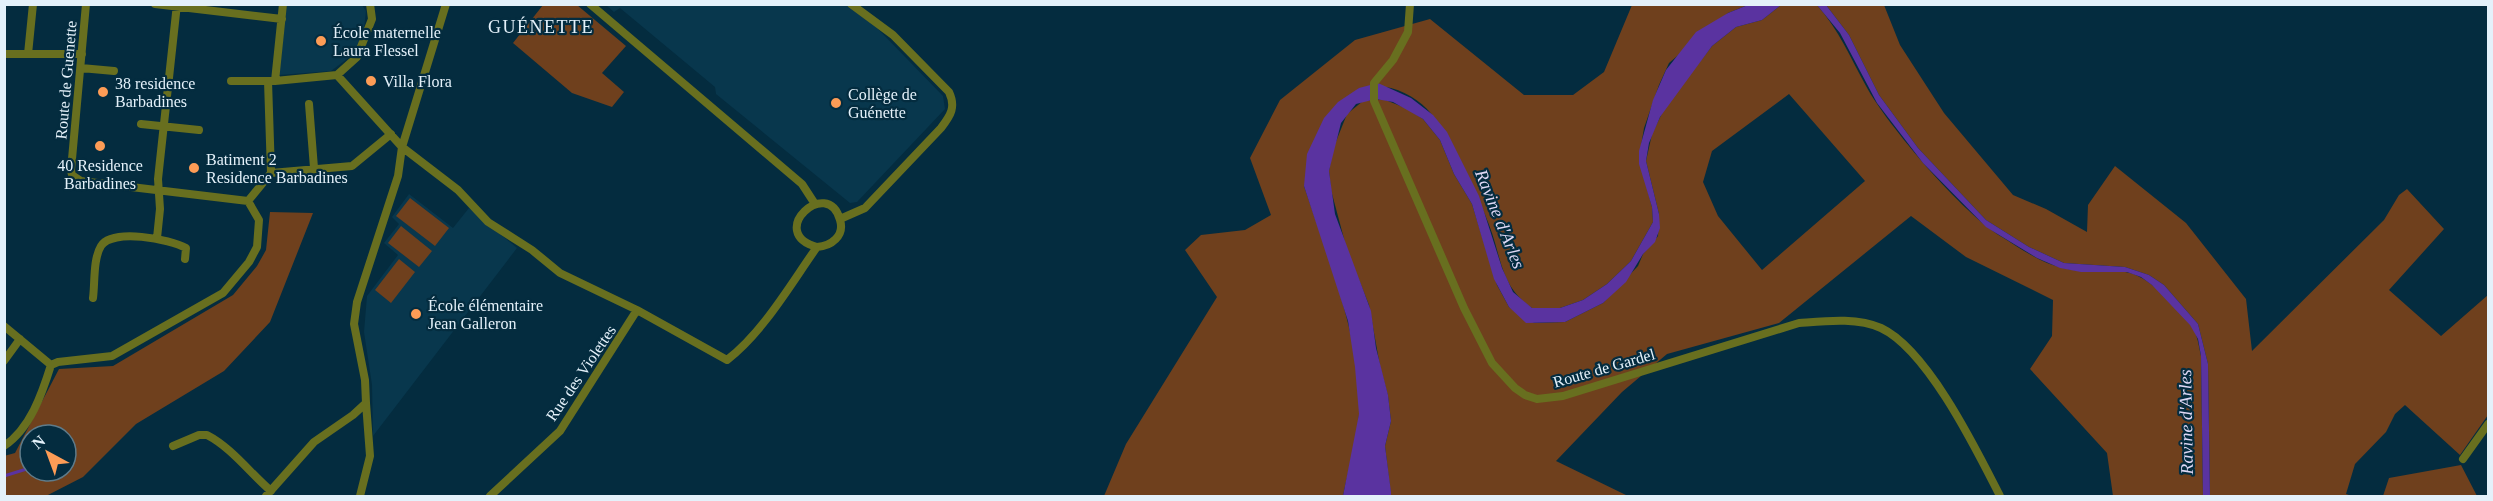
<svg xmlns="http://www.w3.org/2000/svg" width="2493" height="501" font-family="Georgia,serif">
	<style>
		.built { fill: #08374d }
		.green { fill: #6f401d; fill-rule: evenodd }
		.water { fill: #5a33a0 }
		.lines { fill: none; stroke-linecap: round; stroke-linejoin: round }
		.stream { stroke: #5a33a0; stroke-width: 3 }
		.minor { stroke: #686f1f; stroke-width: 8 }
		.poi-dot { fill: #fd9c56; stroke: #042c3f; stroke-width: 2 }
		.labels { text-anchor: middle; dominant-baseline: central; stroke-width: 4.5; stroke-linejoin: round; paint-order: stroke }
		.poi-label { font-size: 16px; fill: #e4f1fa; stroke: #042c3f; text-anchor: start }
		.street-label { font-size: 16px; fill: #e4f1fa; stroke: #042c3f }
		.neighbourhood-label { font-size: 18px; letter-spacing: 1.5px; fill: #e4f1fa; stroke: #042c3f }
		.water-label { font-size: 18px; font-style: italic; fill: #ded8f5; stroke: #042c3f }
	</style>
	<rect width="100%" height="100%" fill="#042c3f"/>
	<path class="built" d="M 287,5 L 362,5 L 366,11 L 364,29 L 358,46 L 351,56 L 331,71 L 279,75 Z
		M 606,5 L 847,5 L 877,28 L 943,96 L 945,109 L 857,202 L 850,203 L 716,94 L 715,87 L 620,8 L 614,12 Z
		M 409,194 L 453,228 L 469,208 L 517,248 L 373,436 L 372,385 L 364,332 L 367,296 L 398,255 L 384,243 L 399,224 L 392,217 Z"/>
	<path class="green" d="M 543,5 L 577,5 L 626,46 L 602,73 L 624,92 L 612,107 L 572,93 L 513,43 Z
		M 1632,5 L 1748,5 L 1728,13 L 1669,63 L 1659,85 L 1644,128 L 1639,158 L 1652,207 L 1653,222 L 1631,261 L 1607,284 L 1583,300 L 1560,308 L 1532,308 C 1503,288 1502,264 1492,233 C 1484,209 1473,189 1462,167 C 1446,133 1431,99 1391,88 C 1381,85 1368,88 1359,88 L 1304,186 C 1326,252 1364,346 1359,415 C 1357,442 1348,470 1343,496 L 1104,496 L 1126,444 L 1217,297 L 1185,250 L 1201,235 L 1245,230 L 1271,215 L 1250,158 L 1280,100 L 1355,40 L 1430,19 L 1524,95 L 1573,95 L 1604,72 Z
		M 1781,5 L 1817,5 C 1839,30 1850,57 1866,86 C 1887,125 1964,215 2002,237 C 2021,249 2041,263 2063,268 C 2085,274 2108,268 2130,273 C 2151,278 2183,312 2194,330 C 2198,338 2199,347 2201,356 L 2203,496 L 2113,496 L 2107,453 L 2030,369 L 2052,336 L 2053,300 L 1966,257 L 1911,216 L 1779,323 L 1667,354 L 1622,392 L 1556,461 L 1628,496 L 1391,496 L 1385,446 L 1391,421 L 1388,396 L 1380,366 L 1369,305 L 1347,250 L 1331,190 L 1329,171 L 1333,149 L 1347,114 L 1363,101 L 1383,99 L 1408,109 L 1423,119 L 1440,140 L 1454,174 L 1472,204 L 1497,285 L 1509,307 L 1534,323 L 1565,322 L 1603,303 L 1638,266 L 1643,254 L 1658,236 L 1659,214 L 1646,161 L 1652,134 L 1665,107 L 1712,46 L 1736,27 L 1762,20 ZM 1789,94 L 1865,181 L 1762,270 L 1718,216 L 1703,182 L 1712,151 Z
		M 1826,5 L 1884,5 L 1900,45 L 1944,113 L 2013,195 L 2046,209 L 2087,232 L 2088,205 L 2115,166 L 2186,223 L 2246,299 L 2252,351 L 2384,220 L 2399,195 L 2407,189 L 2444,229 L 2389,290 L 2441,336 L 2488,295 L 2488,415 L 2460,455 L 2405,405 L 2395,414 L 2386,432 L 2355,464 L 2346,494 L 2352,496 L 2210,496 L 2208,364 L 2198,324 L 2164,285 L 2149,275 L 2125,267 L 2064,263 L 2029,247 L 1986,220 L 1918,148 L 1879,95 L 1849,35 Z
		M 410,198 L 449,228 L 435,246 L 396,216 Z
		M 270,212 L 313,213 L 270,322 L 224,371 L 136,424 L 83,477 L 46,496 L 5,496 L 4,456 L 15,453 L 59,369 L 113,366 L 233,295 L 257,266 L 266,250 ZM 30,435 L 66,435 L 66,471 L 30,471 Z
		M 401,226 L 432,251 L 419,267 L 388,243 Z
		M 399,259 L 415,272 L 391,303 L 375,290 Z
		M 2461,465 L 2477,496 L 2383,496 L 2389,478 Z"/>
	<path class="water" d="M 1748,5 L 1781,5 L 1762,20 L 1736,27 L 1712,46 L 1660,117 L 1649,143 L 1646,161 L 1659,214 L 1660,228 L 1655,242 L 1643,254 L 1626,282 L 1603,303 L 1565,322 L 1526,323 L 1509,307 L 1494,279 L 1472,204 L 1454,174 L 1440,140 L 1423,119 L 1393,102 L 1376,99 L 1356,104 L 1341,123 L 1329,171 L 1335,214 L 1371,311 L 1376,348 L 1388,395 L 1391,421 L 1385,446 L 1391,492 L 1391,496 L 1343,496 L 1359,414 L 1355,367 L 1348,321 L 1304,186 L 1307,154 L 1324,118 L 1338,102 L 1359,88 L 1378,83 L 1411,98 L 1433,115 L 1447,132 L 1479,196 L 1502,268 L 1513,292 L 1532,308 L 1560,308 L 1583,300 L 1607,284 L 1631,261 L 1653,222 L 1652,207 L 1639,164 L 1639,151 L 1653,100 L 1666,70 L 1696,32 L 1728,13 Z
		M 1817,5 L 1826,5 L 1849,35 L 1879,95 L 1918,148 L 1986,220 L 2029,247 L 2064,263 L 2125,267 L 2149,275 L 2164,285 L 2198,324 L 2208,364 L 2210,496 L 2203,496 L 2201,356 L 2198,339 L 2190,325 L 2152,285 L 2141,277 L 2127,272 L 2081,272 L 2060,268 L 2037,258 L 1986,227 L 1923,163 L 1877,103 L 1840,33 Z"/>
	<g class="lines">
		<path class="stream" d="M 4,476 L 30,468"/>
		<path class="minor" d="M 86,4 L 71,170 L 72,175 L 81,181 L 248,201 L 271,173 L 268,81
			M 155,4 L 282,19
			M 590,4 L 802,184 L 815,204
			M 1410,4 L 1408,32 L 1393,60 L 1374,83 L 1374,101 L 1464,308 L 1492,363 L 1515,388 L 1525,395 L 1537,399 L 1563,396 L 1799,323 C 1825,321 1857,317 1881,328 C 1928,350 1977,451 2000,496
			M 4,54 L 82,54
			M 28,54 L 33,4
			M 81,68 L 114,71
			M 337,75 L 402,147 L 458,190 L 488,222 L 532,250 L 560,273 L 637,310 L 727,360 C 764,331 790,285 817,247 C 831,246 845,236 840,220 C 828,175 765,233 817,247
			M 231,81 L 275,81 L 337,75 L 357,57 L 372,19 L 370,4
			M 275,81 L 283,4
			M 309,104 L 314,168
			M 141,124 L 199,130
			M 271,173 L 352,166 L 391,134
			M 840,219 L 865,208 L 941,128 C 951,115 956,107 949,92 L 893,35 L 851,4
			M 157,238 L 160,209 L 158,179 L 177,4
			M 93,298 C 95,283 93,259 101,246 C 112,228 170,239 186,248 L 185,259
			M 4,326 L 51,365
			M 4,361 L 20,339
			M 51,365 L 58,362 L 112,356 L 223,293 L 249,262 L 257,247 L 259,220 L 248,201
			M 4,446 C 30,429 42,394 51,365
			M 173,446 L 199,435 L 207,435 C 232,448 250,473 271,491
			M 2463,459 L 2488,424
			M 266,496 L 314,442 L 353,415 L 366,403 L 365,380 L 354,324 L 357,302 L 398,176 L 402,147 L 446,4
			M 360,496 L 370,456 L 366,403
			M 490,496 L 560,431 L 637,310"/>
	</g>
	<g class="poi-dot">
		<circle cx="321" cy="41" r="6"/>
		<circle cx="371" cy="81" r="6"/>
		<circle cx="103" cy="92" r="6"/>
		<circle cx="836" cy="103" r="6"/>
		<circle cx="100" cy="146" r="6"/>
		<circle cx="194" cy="168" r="6"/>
		<circle cx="416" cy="314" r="6"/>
	</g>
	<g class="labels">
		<g class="poi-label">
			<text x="333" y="32">École maternelle<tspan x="333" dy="18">Laura Flessel</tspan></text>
			<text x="383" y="81">Villa Flora</text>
			<text x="115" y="83">38 residence<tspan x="115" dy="18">Barbadines</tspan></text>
			<text x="848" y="94">Collège de<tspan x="848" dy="18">Guénette</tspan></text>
			<text x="206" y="159">Batiment 2<tspan x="206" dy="18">Residence Barbadines</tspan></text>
			<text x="100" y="165" text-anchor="middle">40 Residence<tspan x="100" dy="18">Barbadines</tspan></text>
			<text x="428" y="305">École élémentaire<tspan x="428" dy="18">Jean Galleron</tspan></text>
		</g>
		<g class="street-label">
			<text transform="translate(66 80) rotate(-85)">Route de Guenette</text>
			<text transform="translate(1604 368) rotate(-16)">Route de Gardel</text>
			<text transform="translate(581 373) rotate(-56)">Rue des Violettes</text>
		</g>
		<g class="neighbourhood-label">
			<text x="541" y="27">GUÉNETTE</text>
		</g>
		<g class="water-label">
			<text transform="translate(1500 219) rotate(68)">Ravine d'Arles</text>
			<text transform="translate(2186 422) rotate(-91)">Ravine d'Arles</text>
		</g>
	</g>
	<rect width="2493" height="501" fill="none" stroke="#e4f1fa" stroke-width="12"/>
	<g transform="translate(48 453) rotate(319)"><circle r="28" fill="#042c3f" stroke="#5e7b8a" stroke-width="1.5"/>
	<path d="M0-4.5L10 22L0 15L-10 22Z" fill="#fd9c56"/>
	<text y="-9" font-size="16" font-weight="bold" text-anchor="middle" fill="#e4f1fa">N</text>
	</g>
</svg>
